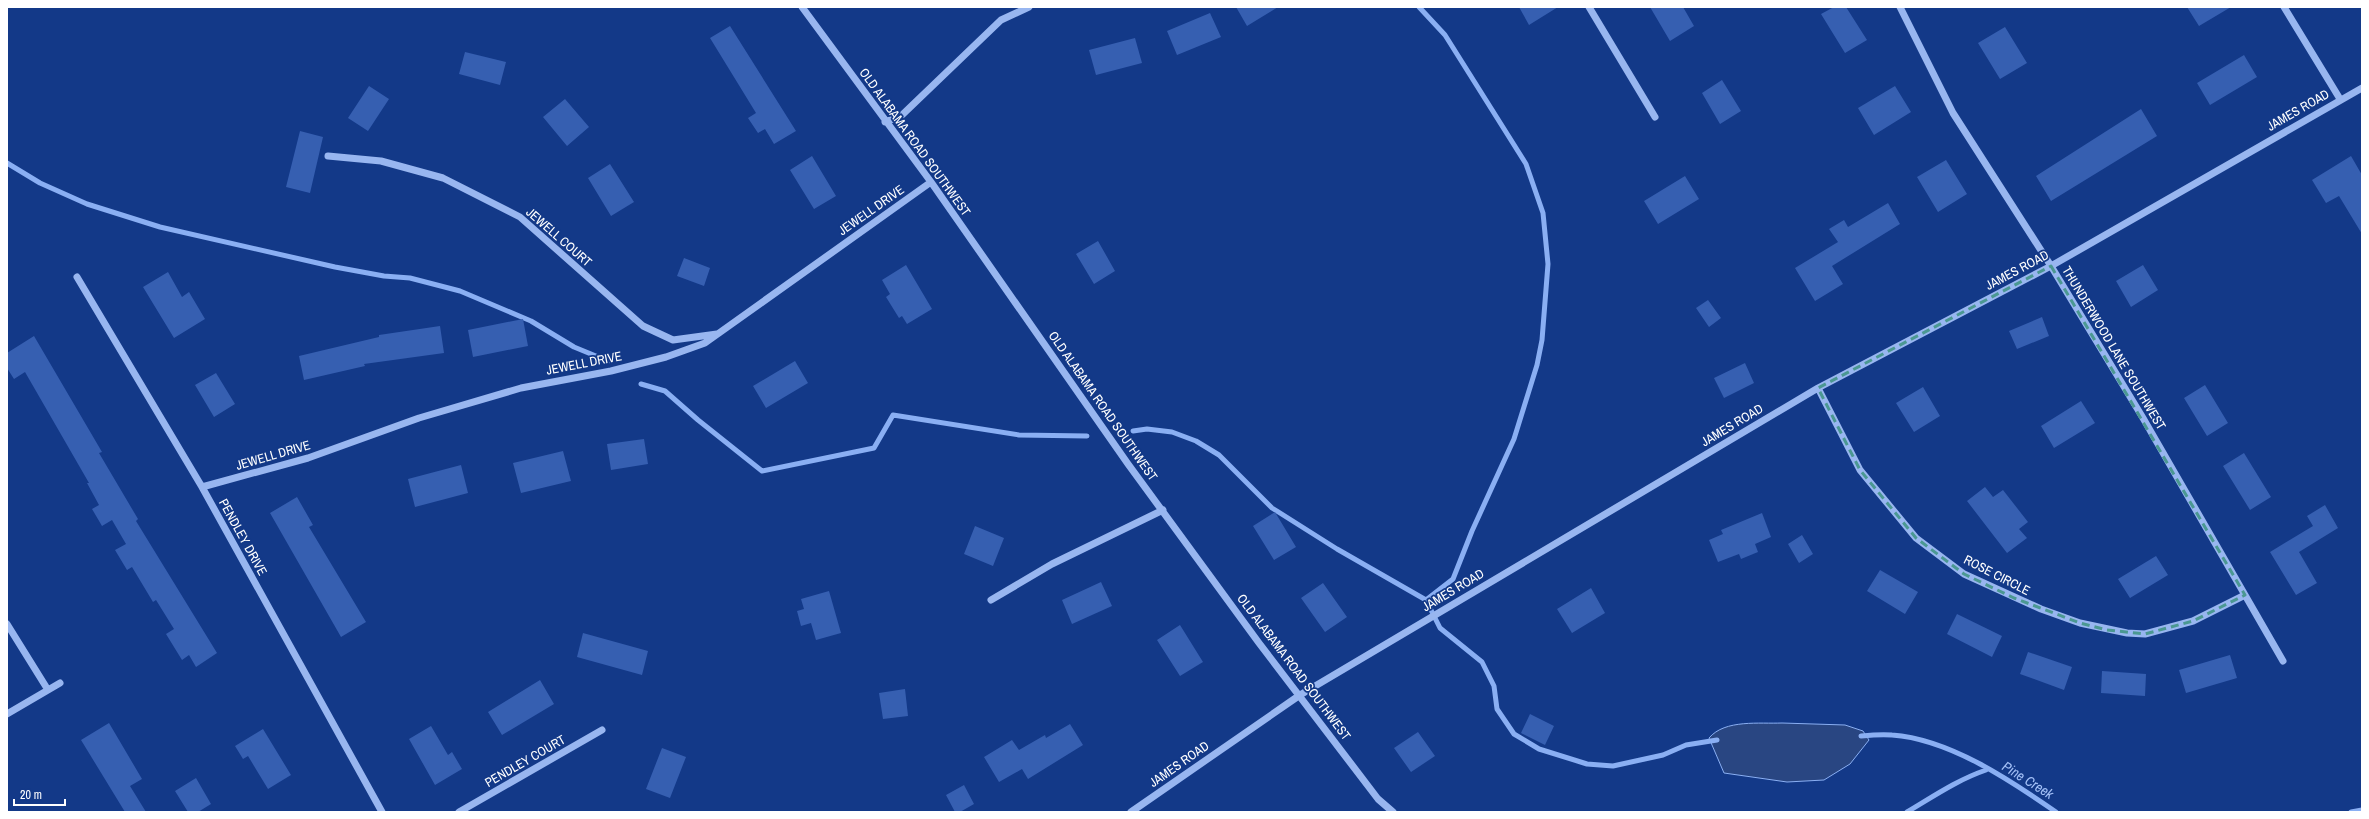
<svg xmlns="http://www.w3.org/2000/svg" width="2369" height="819" font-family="'Archivo Narrow',sans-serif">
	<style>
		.water { fill: #294682; stroke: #8aaff3 }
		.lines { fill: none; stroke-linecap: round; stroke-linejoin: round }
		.stream { stroke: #8aaff3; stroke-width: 5 }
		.building { fill: #365fb1 }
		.minor { stroke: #98b6f0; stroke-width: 7 }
		.marked { fill: none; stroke: #4b9892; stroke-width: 3; stroke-dasharray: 8 5; stroke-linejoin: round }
		.labels { text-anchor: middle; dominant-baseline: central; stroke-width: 3.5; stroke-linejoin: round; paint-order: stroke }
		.street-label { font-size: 13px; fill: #fff; stroke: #133988 }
		.water-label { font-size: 14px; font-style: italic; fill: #a3c0f7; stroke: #133988 }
	</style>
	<rect width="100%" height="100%" fill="#133988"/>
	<path class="water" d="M 1782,723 L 1845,725 L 1863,731 L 1869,740 L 1850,764 L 1824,780 L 1787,782 L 1724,773 L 1709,738 C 1725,719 1760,724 1782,723 Z"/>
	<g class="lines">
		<path class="stream" d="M 1419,7 L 1445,35 L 1526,164 L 1543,213 L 1548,264 L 1542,340 L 1537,365 L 1514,439 L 1472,531 L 1453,579 L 1426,600
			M 7,163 L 40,183 L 87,204 L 160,227 L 335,267 L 384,276 L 410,278 L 460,291 L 531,321 L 574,347 L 608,361
			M 641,384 L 665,391 L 698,420 L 762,471 L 874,448 L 893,415 L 1019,435 L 1087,436
			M 1133,431 L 1147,429 L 1172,432 L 1196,441 L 1219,455 L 1272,508 L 1337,549 L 1426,600 L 1440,628 L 1482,662 L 1494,686 L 1497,709 L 1514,734 L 1539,749 L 1587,764 L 1613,766 L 1663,755 L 1686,745 L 1717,740
			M 1861,736 C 1871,735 1882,734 1892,735 C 1949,739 2010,780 2056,812
			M 1907,812 C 1934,796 1957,780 1986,770
			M 2351,812 L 2362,810"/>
	</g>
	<path class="building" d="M 1236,7 L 1278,7 L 1247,26 Z
		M 1519,7 L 1558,7 L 1529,25 Z
		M 1650,7 L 1683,7 L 1694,26 L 1670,41 Z
		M 1834,7 L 1846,7 L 1867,40 L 1845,53 L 1821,14 Z
		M 2187,7 L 2231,7 L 2199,26 Z
		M 1210,13 L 1221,37 L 1177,55 L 1167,31 Z
		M 730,26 L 796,131 L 774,144 L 765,129 L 758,133 L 748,118 L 756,113 L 710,38 Z
		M 2005,27 L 2027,63 L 2000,79 L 1978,43 Z
		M 1135,38 L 1142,63 L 1096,75 L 1089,50 Z
		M 465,52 L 506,62 L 500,85 L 459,74 Z
		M 2244,55 L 2257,77 L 2210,105 L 2197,83 Z
		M 1722,80 L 1741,111 L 1720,124 L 1702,93 Z
		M 369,86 L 389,99 L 368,131 L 348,118 Z
		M 1895,86 L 1911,112 L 1874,135 L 1858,108 Z
		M 565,99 L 589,127 L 567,146 L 543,117 Z
		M 2141,109 L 2157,136 L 2051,201 L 2036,176 Z
		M 300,131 L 323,137 L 310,193 L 286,187 Z
		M 812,156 L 836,196 L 814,209 L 790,170 Z
		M 2351,156 L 2362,175 L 2362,234 L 2339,196 L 2326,203 L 2312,180 Z
		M 1946,160 L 1967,194 L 1938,212 L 1917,177 Z
		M 610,164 L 634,202 L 611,216 L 588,178 Z
		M 1685,176 L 1699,199 L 1658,224 L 1644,201 Z
		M 1888,203 L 1900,224 L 1832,266 L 1843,284 L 1815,301 L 1795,268 L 1838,242 L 1829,229 L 1844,220 L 1848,227 Z
		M 1098,241 L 1115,271 L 1094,284 L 1076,254 Z
		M 684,258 L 710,268 L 704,286 L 677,276 Z
		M 906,265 L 932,309 L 907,324 L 902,316 L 899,318 L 886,297 L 890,294 L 882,280 Z
		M 2143,265 L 2158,290 L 2131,307 L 2116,281 Z
		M 168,272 L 182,297 L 189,292 L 205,319 L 174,338 L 143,287 Z
		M 1708,300 L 1721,318 L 1709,327 L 1696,308 Z
		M 2042,317 L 2049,336 L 2017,349 L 2009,331 Z
		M 523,319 L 528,346 L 473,357 L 468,330 Z
		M 440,326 L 444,353 L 364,364 L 365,366 L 304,380 L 299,356 L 379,337 L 379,335 Z
		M 34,336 L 102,452 L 99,453 L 138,519 L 136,521 L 217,653 L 196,667 L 189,655 L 182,660 L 166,634 L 174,629 L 156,600 L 153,602 L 132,567 L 127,570 L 115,550 L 126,544 L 112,520 L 102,526 L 92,509 L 99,505 L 87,483 L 89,483 L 25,372 L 14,379 L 7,368 L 7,353 Z
		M 795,361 L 808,383 L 766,408 L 753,386 Z
		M 1745,363 L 1754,383 L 1724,398 L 1714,378 Z
		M 216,373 L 235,404 L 214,417 L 195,385 Z
		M 2205,385 L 2228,423 L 2207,436 L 2184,398 Z
		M 1923,387 L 1940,416 L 1914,432 L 1896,403 Z
		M 2081,401 L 2095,423 L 2054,448 L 2041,426 Z
		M 644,439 L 648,464 L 611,470 L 607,444 Z
		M 563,451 L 571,481 L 521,493 L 513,463 Z
		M 2244,453 L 2271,497 L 2250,510 L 2223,466 Z
		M 461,465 L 468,493 L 415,507 L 408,479 Z
		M 1985,487 L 1993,497 L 2003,490 L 2028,522 L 2019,529 L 2027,538 L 2007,553 L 1967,501 Z
		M 297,497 L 313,525 L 309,527 L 366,622 L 341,637 L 270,513 Z
		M 2325,505 L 2338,528 L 2299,552 L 2317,583 L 2296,595 L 2270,552 L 2313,526 L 2307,516 Z
		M 1275,512 L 1296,547 L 1274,560 L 1253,526 Z
		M 1762,513 L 1771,537 L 1755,544 L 1758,552 L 1741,559 L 1739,554 L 1718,562 L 1709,540 L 1723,534 L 1721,530 Z
		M 975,526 L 1004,538 L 993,566 L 964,554 Z
		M 1802,535 L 1813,554 L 1799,563 L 1788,544 Z
		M 2156,556 L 2168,575 L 2130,598 L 2118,579 Z
		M 1880,570 L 1918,592 L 1905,614 L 1867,591 Z
		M 1101,582 L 1112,606 L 1072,624 L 1062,600 Z
		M 1323,583 L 1347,617 L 1325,632 L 1301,598 Z
		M 1591,588 L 1605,613 L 1572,633 L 1557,609 Z
		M 829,591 L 841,633 L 816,640 L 811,623 L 801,626 L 797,611 L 804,609 L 801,599 Z
		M 1957,614 L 2002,636 L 1992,657 L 1947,634 Z
		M 1180,625 L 1203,662 L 1180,676 L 1157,640 Z
		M 583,633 L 648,651 L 642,675 L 577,657 Z
		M 2028,652 L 2072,667 L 2064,690 L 2020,674 Z
		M 2230,655 L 2237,678 L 2186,693 L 2179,670 Z
		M 2102,671 L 2146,674 L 2145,696 L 2101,693 Z
		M 540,680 L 554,704 L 502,735 L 488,712 Z
		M 905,689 L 908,716 L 883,719 L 879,693 Z
		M 1530,714 L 1554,726 L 1545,745 L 1521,733 Z
		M 109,723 L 142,779 L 130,786 L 146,812 L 125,812 L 81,740 Z
		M 1070,724 L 1083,745 L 1028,779 L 1022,769 L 999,782 L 984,757 L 1012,740 L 1019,750 L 1045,735 L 1046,738 Z
		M 431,726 L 448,755 L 452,752 L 462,769 L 435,785 L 409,739 Z
		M 263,729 L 291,775 L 268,789 L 248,756 L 243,759 L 235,746 Z
		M 1418,732 L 1435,756 L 1411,772 L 1394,748 Z
		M 662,748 L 686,757 L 670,798 L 646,789 Z
		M 196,778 L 211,804 L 198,812 L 188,812 L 175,791 Z
		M 964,785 L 974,804 L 960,812 L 955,812 L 946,795 Z"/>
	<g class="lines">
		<path class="minor" d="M 802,7 L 931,182 L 1128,464 L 1259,643 L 1378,799 L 1393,812
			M 1589,7 L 1655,117
			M 1900,7 L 1953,113 L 2051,266 L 2143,418 L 2283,661
			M 2284,7 L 2340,99
			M 885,122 L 901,116 L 1001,20 L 1029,7
			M 328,156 L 381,161 L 443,178 L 520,217 L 643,326 L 673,340 L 717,334
			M 77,277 L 202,487 L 382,812
			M 1818,388 L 1860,470 L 1916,538 L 1964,574 L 2041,609 L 2080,623 L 2127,633 L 2145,634 L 2193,621 L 2245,595
			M 202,487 L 308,458 L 419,418 L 521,388 L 611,371 L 666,357 L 705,343 L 931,182
			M 991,600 L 1052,564 L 1163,510
			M 7,624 L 48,690
			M 7,714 L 60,683
			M 459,812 L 602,730
			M 1131,812 L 1300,695 L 1818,388 L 2051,266 L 2362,88"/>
	</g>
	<path class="marked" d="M 2051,266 L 2245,595 L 2193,621 L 2145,634 L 2107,630 L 2080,623 L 2014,598 L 1964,574 L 1916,538 L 1860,470 L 1818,388 Z"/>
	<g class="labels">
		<g class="street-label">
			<text transform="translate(2298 110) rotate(-30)">JAMES ROAD</text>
			<text transform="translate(915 142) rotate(54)">OLD ALABAMA ROAD SOUTHWEST</text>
			<text transform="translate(871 210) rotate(-35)">JEWELL DRIVE</text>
			<text transform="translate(559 237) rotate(41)">JEWELL COURT</text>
			<text transform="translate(2017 270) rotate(-28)">JAMES ROAD</text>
			<text transform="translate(2114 348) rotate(59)">THUNDERWOOD LANE SOUTHWEST</text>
			<text transform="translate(584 363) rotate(-11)">JEWELL DRIVE</text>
			<text transform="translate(1103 406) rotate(55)">OLD ALABAMA ROAD SOUTHWEST</text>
			<text transform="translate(1732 425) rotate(-31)">JAMES ROAD</text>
			<text transform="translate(273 455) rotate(-16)">JEWELL DRIVE</text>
			<text transform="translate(243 537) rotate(61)">PENDLEY DRIVE</text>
			<text transform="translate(1997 575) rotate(27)">ROSE CIRCLE</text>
			<text transform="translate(1453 590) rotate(-31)">JAMES ROAD</text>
			<text transform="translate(1294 667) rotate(53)">OLD ALABAMA ROAD SOUTHWEST</text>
			<text transform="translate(525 761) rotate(-30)">PENDLEY COURT</text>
			<text transform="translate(1179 764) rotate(-35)">JAMES ROAD</text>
		</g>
		<g class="water-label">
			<text transform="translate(2028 780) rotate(32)">Pine Creek</text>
		</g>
	</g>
	<rect width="2369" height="819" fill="none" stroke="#ffffff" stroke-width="16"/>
	<path d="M14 799v6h51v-6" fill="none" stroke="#ffffff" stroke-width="2"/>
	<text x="20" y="799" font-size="12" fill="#ffffff" stroke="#133988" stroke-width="3" paint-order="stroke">20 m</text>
</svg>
